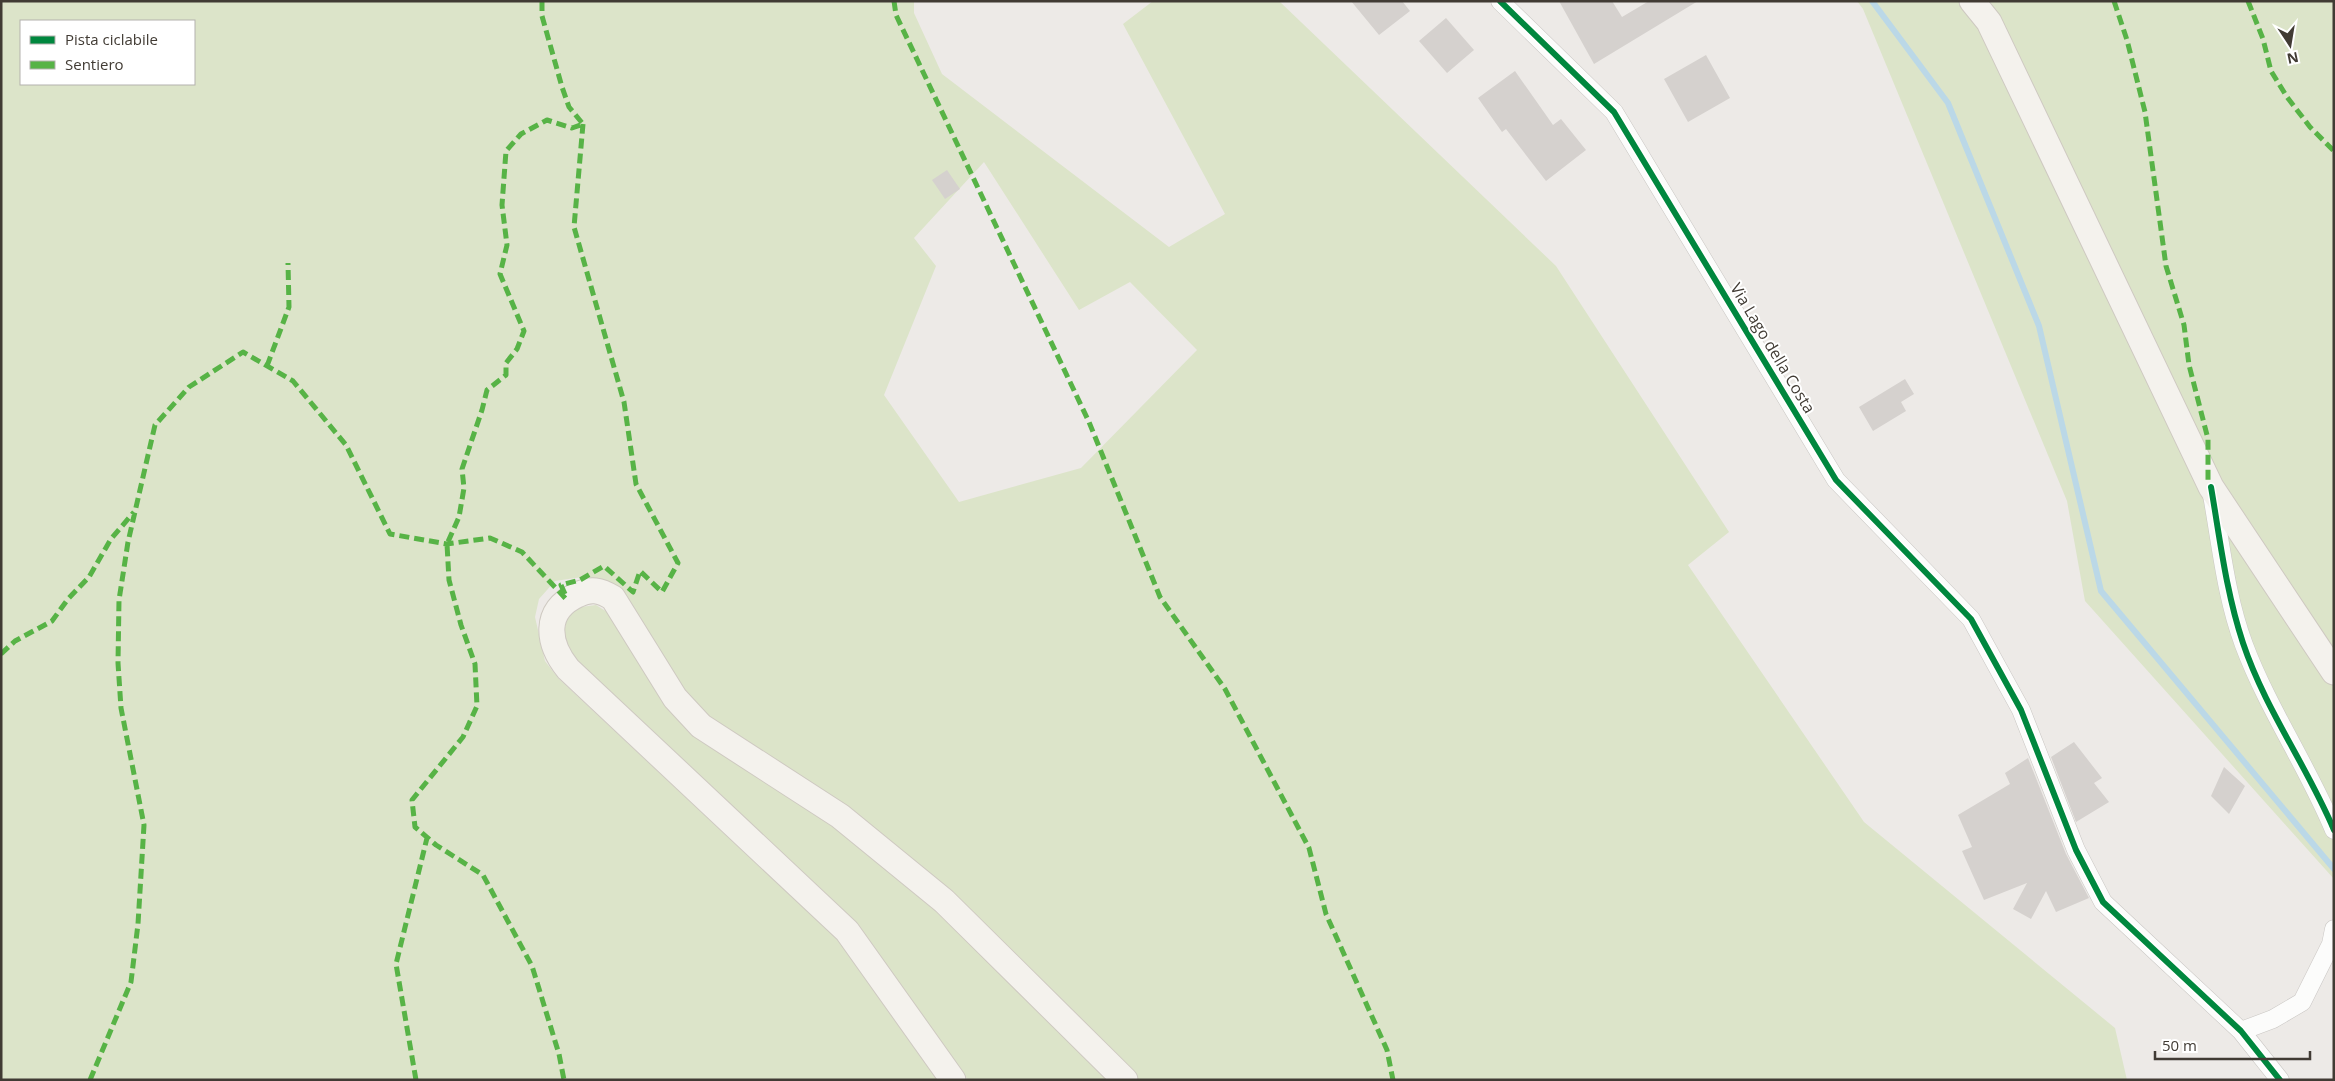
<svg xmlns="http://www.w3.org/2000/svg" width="2335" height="1081" font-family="'Open Sans',sans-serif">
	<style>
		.green { fill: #dce4c9; fill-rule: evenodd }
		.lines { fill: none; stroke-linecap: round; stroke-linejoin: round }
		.stream { stroke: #bbd8e7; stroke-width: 6 }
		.building { fill: #d5d1ce }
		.minor-casing { stroke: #c9c6c3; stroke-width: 19 }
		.secondary-casing { stroke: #cec9c1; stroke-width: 27 }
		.minor { stroke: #fcfcfb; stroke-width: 18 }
		.secondary { stroke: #f4f2ed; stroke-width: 25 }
		.quiet { stroke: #57b346; stroke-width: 5; stroke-dasharray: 10 5; stroke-linecap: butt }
		.cycleway-casing { stroke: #fff; stroke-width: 9 }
		.cycleway { stroke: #00873e; stroke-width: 6 }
		.labels { text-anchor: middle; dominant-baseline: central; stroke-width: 4; stroke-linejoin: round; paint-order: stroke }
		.street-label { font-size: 16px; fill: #413b34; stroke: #fff }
	</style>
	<rect width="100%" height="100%" fill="#edeae7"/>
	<path class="green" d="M 1,1 L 914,1 L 914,13 L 942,74 L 1169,247 L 1225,214 L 1123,24 L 1153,1 L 1279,1 L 1556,266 L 1729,532 L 1688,565 L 1864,822 L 2115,1028 L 2127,1080 L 1139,1080 L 950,893 L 707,719 L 682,692 L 603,581 L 582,577 L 555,581 L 539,599 L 535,617 L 545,661 L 558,678 L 837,939 L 937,1080 L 1,1080 ZM 21,21 L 194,21 L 194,84 L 21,84 ZM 984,162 L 1079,310 L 1130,282 L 1197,350 L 1081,468 L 959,502 L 884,395 L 936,266 L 914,238 Z
		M 1857,1 L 2334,1 L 2334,879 L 2085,601 L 2067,501 L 1863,9 Z
		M 596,605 L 615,617 L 640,666 L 666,705 L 834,825 L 936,909 L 1109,1080 L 968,1080 L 857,923 L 577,661 C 564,644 562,634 568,614 L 581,607 Z"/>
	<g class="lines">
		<path class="stream" d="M 1872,1 L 1948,103 L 2039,326 L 2101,591 L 2334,869"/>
	</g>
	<path class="building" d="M 1351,1 L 1402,1 L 1410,11 L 1379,35 Z
		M 1559,1 L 1612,1 L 1622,17 L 1649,1 L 1698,1 L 1594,64 Z
		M 1446,18 L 1474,50 L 1447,73 L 1419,41 Z
		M 1706,55 L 1730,98 L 1688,122 L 1664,79 Z
		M 1515,71 L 1553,125 L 1561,119 L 1586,150 L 1546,181 L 1506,129 L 1502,132 L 1478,98 Z
		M 947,170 L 960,189 L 945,199 L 932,180 Z
		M 1905,379 L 1914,394 L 1901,402 L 1906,411 L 1873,431 L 1859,407 Z
		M 2074,742 L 2102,778 L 2094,783 L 2109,802 L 2076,822 L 2051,757 Z
		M 2028,758 L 2066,854 L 2089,898 L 2056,912 L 2046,891 L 2031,919 L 2013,909 L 2027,883 L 1984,900 L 1962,851 L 1972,847 L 1958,815 L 2010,784 L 2005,773 Z
		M 2224,767 L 2245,786 L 2229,814 L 2211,796 Z"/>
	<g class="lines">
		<defs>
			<path id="minor" d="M 1500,1 L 1614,112 L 1836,480 L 1971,619 L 2021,710 L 2076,850 L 2103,902 L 2241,1031 L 2280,1080
				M 2212,495 C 2221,545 2226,597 2244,645 C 2268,709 2308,767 2334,830
				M 2241,1031 L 2273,1019 L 2302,1002 L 2331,944 L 2334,929"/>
			<path id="secondary" d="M 1972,1 L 1989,22 L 2211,487 L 2334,672
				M 953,1080 L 847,931 L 568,669 C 547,643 543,611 577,595 C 591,588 600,590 613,598 L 675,698 L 701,726 L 840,816 L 944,901 L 1125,1080"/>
		</defs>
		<use href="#minor" class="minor-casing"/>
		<use href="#secondary" class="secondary-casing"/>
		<use href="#minor" class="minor"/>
		<use href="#secondary" class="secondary"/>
		<path class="quiet" d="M 542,1 L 542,16 L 562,87 L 569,107 L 583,124 L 572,128 L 547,120 L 521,134 L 506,151 L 502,205 L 507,245 L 500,274 L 524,331 L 517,349 L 506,363 L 506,375 L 487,390 L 482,410 L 462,469 L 464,488 L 459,517 L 447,544 L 449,580 L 461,625 L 475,664 L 477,706 L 463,737 L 412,800 L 415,827 L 436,845 L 483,875 L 532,966 L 559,1054 L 564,1080
			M 894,1 L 896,15 L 1089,422 L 1160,597 L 1225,689 L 1309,848 L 1326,914 L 1387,1050 L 1393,1080
			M 2114,1 L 2127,40 L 2145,112 L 2166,266 L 2184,325 L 2189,365 L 2208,439 L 2208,480
			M 2248,1 L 2263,39 L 2271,71 L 2287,97 L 2310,127 L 2334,151
			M 267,366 L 289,307 L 288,263
			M 565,594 L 561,585 L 580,580 L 604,566 L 633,592 L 640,571 L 662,592 L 678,563 L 636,484 L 624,402 L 574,227 L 583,124
			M 1,654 L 15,641 L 52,621 L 68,599 L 89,577 L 111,539 L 134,512
			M 90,1080 L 131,982 L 138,924 L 144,825 L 121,708 L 118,663 L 119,600 L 128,542 L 155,425 L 189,387 L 243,352 L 293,381 L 346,445 L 390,534 L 447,544 L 490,538 L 522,552 L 567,600
			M 416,1080 L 396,964 L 427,838"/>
		<defs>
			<path id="cycleway" d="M 1500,1 L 1614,112 L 1836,480 L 1971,619 L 2021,710 L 2076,850 L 2103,902 L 2241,1031 L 2280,1080
				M 2211,487 C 2220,539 2226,592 2243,643 C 2265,709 2307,766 2334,830"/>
		</defs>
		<use href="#cycleway" class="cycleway-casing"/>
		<use href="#cycleway" class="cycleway"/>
	</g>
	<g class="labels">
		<g class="street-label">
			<text transform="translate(1773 348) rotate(59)">Via Lago della Costa</text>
		</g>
	</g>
	<rect width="2335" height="1081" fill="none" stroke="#413b34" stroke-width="5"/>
	<rect x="20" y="20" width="175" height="65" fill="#ffffff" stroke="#b3b1ae"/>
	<rect x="30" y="36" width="25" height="8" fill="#00873e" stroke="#b3b1ae"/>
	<text x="65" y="45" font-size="15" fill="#413b34">Pista ciclabile</text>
	<rect x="30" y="61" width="25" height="8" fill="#57b346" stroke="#b3b1ae"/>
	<text x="65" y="70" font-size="15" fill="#413b34">Sentiero</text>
	<g transform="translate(2290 45) rotate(168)" stroke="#ffffff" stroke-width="4" paint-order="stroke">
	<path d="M0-4L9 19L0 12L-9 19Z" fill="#413b34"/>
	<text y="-8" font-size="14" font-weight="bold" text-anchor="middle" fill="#413b34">N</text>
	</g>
	<path d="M2155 1051v8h155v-8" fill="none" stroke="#413b34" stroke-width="2.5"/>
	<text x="2162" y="1051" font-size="15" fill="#413b34" stroke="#ffffff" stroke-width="4" paint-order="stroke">50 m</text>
</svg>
